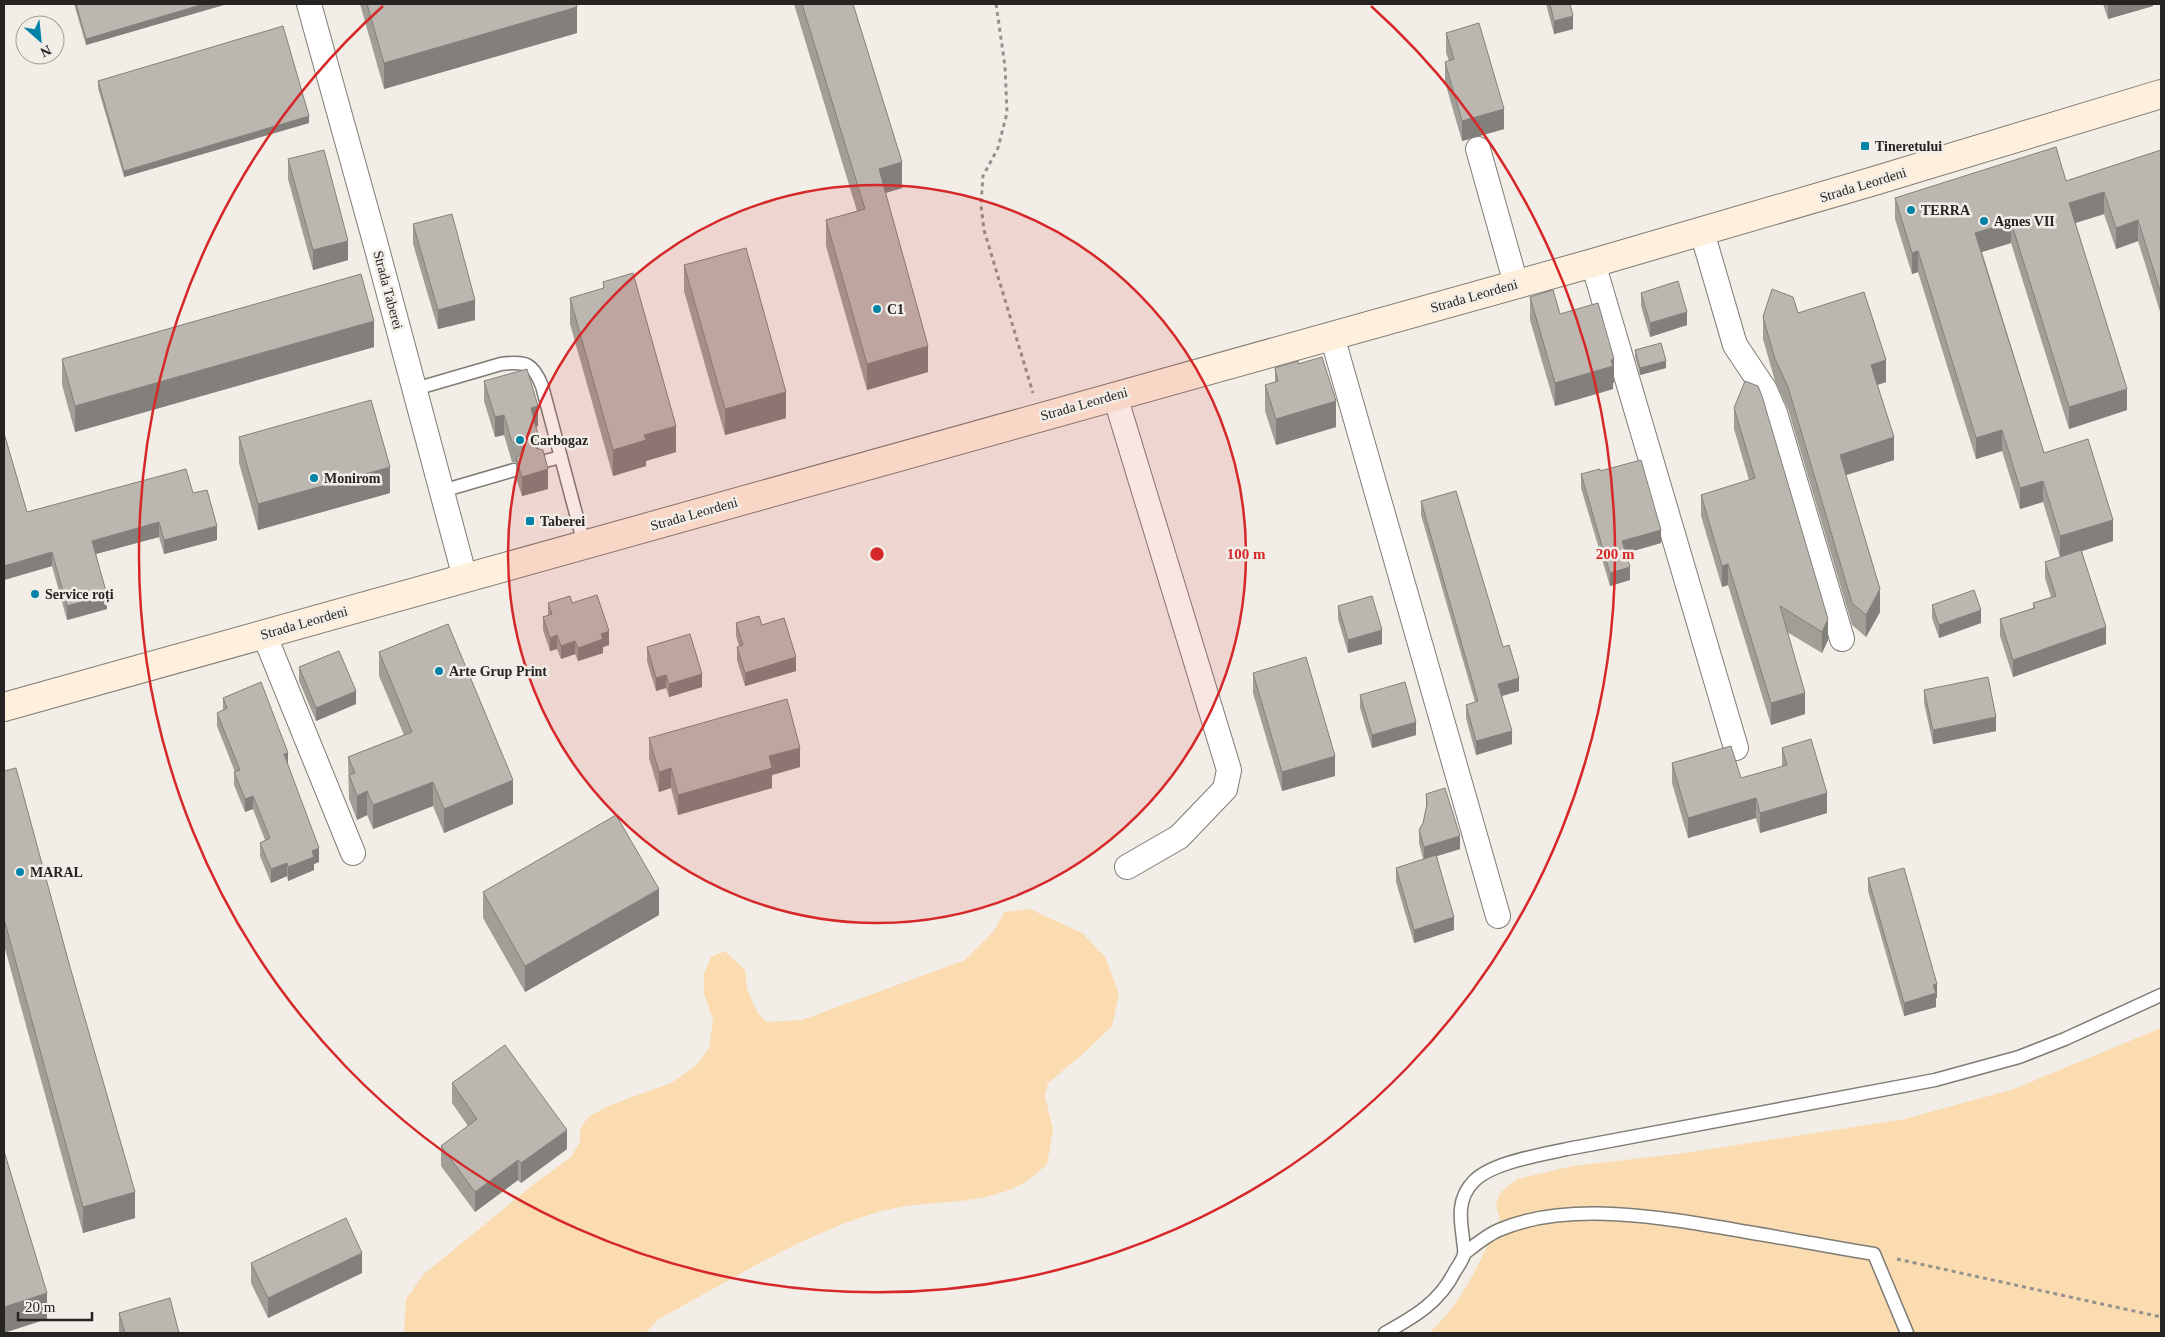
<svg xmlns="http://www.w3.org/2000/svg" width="2165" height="1337" font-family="'Times New Roman',serif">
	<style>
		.green { fill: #fbdbb0 }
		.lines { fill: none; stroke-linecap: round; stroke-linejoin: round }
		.lane-casing { stroke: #7f7b75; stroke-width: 15 }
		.street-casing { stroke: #7f7b75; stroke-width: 26 }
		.secondary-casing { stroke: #7f7b75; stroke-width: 30 }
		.path { stroke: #95928e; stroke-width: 3; stroke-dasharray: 4 4; stroke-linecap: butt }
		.lane { stroke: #fff; stroke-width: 12 }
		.street { stroke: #fff; stroke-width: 24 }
		.secondary { stroke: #fef0dc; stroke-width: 28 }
		.wall { fill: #a19d97 }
		.shaded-wall { fill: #83807b }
		.building { fill: #bbb7b0; stroke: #83807b }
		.ring { fill: none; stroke: #d62828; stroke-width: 2.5 }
		.poi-dot { fill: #0083a6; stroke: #f2ede7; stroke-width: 2 }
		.labels { text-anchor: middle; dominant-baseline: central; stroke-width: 5; stroke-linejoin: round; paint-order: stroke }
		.poi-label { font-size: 14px; font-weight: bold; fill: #262422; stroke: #f2ede7; text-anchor: start }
		.street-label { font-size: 14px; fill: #262422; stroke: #f2ede7 }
		.centre { fill: #d62828; stroke: #f2ede7; stroke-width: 2.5 }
		.ring-label { font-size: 15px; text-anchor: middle; font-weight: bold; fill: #d62828; stroke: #f2ede7; stroke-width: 5; stroke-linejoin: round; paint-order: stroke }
	</style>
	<rect width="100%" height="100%" fill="#f2ede7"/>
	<path class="green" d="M 1030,909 L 1082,933 L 1105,957 L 1119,994 L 1112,1026 L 1084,1053 L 1048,1083 L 1045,1096 L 1053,1130 L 1047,1164 C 1039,1171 1030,1180 1020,1185 C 976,1208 923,1198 875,1213 C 797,1237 729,1281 657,1320 L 646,1333 L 404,1333 L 406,1299 L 424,1274 L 534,1184 L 571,1157 L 580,1142 L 580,1130 L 587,1118 L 608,1106 L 671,1083 L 697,1065 L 709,1048 L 713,1020 L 704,993 L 704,974 L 711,957 L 725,951 L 745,970 L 747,989 L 757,1012 L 766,1022 L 802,1020 L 965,960 L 993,932 L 1005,912 Z
		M 2161,1028 L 2161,1333 L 1429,1333 C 1463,1303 1480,1261 1500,1220 L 1496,1205 L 1500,1193 L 1517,1179 L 1573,1166 L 1685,1153 L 1905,1119 L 2014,1089 Z"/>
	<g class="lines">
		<defs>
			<path id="lane" d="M 415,389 L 501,364 C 526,361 533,363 542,386 L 584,544
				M 541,462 L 561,457
				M 442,491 L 514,470
				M 1465,1253 C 1475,1245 1487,1235 1499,1230 C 1570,1199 1673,1219 1747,1232 C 1790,1239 1832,1247 1874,1254 L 1907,1333
				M 1385,1333 C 1414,1317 1440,1302 1455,1271 C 1458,1266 1463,1260 1464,1254 C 1465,1250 1463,1243 1463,1239 C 1460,1218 1457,1198 1474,1181 C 1493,1162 1541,1155 1567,1149 L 1935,1080 L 2019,1057 L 2065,1039 L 2161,995"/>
			<path id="street" d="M 309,4 L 374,238 L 465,578
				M 1478,149 L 1516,284
				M 1702,232 L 1735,345 L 1765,390 L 1775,413 L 1842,639
				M 1593,263 L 1736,748
				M 1332,336 L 1498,916
				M 1115,396 L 1229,770 L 1225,789 L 1179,837 L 1127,867
				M 264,634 L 353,853"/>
			<path id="secondary" d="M 4,707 L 1593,263 L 1874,181 L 2161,94"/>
		</defs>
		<use href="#lane" class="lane-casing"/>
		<use href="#street" class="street-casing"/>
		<use href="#secondary" class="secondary-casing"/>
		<path class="path" d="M 996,4 L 1005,66 L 1007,113 L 998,148 L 983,176 L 981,205 L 984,230 L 1033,393
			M 1897,1259 L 2161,1317"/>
		<use href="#lane" class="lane"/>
		<use href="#street" class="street"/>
		<use href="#secondary" class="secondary"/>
	</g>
	<path class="wall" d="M 74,4 L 227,4 L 86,45 Z
		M 360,4 L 576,4 L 577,33 L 384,89 Z
		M 794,4 L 853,4 L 902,188 L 885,193 L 928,372 L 867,390 L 826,246 L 826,220 L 857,211 Z
		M 1546,4 L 1570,4 L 1573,29 L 1554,34 Z
		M 2103,4 L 2153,4 L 2153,6 L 2108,19 Z
		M 1446,33 L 1504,129 L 1462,141 L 1445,82 L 1445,62 L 1449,61 L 1446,53 Z
		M 98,81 L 309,123 L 124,177 L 98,88 Z
		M 2161,150 L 2161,315 L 2138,241 L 2116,249 L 2104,214 L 2075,223 L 2127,410 L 2069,429 L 2011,243 L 1982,252 L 2044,453 L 2113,541 L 2082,551 L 2106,644 L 2013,677 L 2000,636 L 2000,619 L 2033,608 L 2033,603 L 2051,597 L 2045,578 L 2045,562 L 2060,557 L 2043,502 L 2020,509 L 2002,451 L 1976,459 L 1918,272 L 1912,274 L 1895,219 L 1895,198 L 2066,181 Z
		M 288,159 L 348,260 L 313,270 L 288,179 Z
		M 413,224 L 475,320 L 438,329 L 413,244 Z
		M 684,265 L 786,418 L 725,435 L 684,291 Z
		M 603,282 L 676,452 L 646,461 L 646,466 L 613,476 L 570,324 L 570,298 L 603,289 Z
		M 1641,293 L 1687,325 L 1650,337 L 1641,306 Z
		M 1530,297 L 1560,314 L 1614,383 L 1613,383 L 1613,389 L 1555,406 L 1530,320 Z
		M 1798,313 L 1886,382 L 1877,385 L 1894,460 L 1846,475 L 1880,612 L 1866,637 L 1852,625 L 1788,409 L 1775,381 L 1763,339 L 1763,317 Z
		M 374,347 L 75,432 L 62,385 L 62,359 Z
		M 1635,350 L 1666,368 L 1640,375 L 1635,357 Z
		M 1298,364 L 1336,427 L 1276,445 L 1265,411 L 1265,385 L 1275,382 L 1275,368 Z
		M 484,381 L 538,426 L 536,427 L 538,449 L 548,489 L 522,496 L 516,478 L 516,462 L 512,462 L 504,435 L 495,437 L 484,401 Z
		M 1734,408 L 1828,640 L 1822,653 L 1787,632 L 1805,714 L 1771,725 L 1728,585 L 1722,587 L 1701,516 L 1701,495 L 1749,480 L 1734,429 Z
		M 4,433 L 27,512 L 193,493 L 217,540 L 164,554 L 159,537 L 96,554 L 107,609 L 67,620 L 52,566 L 4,580 Z
		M 239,437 L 390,493 L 258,530 L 239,463 Z
		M 1600,471 L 1661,543 L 1626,553 L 1630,580 L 1610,586 L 1581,488 L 1581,474 Z
		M 1421,501 L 1503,647 L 1519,691 L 1502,696 L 1512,744 L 1476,755 L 1466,718 L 1466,705 L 1475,702 L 1421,515 Z
		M 548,603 L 572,603 L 609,645 L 603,647 L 603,653 L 578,661 L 575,654 L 561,659 L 557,649 L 550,651 L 543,630 L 543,617 L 548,615 Z
		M 1932,605 L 1981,623 L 1939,638 L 1932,618 Z
		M 1338,606 L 1382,644 L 1348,653 L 1338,619 Z
		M 736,623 L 762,625 L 796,671 L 745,686 L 737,660 L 737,647 L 739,646 L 736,636 Z
		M 647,647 L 702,687 L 669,697 L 666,688 L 656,691 L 647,661 Z
		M 379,652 L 513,804 L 444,833 L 433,806 L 373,829 L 367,815 L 357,820 L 349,799 L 348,757 L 404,735 L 379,676 Z
		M 299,667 L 356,704 L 316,721 L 299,681 Z
		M 1253,673 L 1335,776 L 1282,791 L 1253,693 Z
		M 1924,690 L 1996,731 L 1933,744 L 1924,703 Z
		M 1360,695 L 1416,735 L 1372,748 L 1360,708 Z
		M 223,698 L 288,765 L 319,862 L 314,864 L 314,870 L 288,881 L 287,876 L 271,883 L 260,856 L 260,843 L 265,840 L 253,809 L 245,812 L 234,785 L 234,772 L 235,772 L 217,726 L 217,713 L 223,710 Z
		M 649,738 L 800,767 L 772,775 L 772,788 L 678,815 L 671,788 L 659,792 L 649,758 Z
		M 1782,748 L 1827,813 L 1760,833 L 1756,818 L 1688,838 L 1672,783 L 1672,763 L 1741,778 L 1782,767 Z
		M 4,771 L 135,1218 L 83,1233 L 4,945 Z
		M 1426,794 L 1460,849 L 1437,856 L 1454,930 L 1414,943 L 1396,882 L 1396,868 L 1423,859 L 1419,843 L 1419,830 L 1423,823 L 1426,810 Z
		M 1868,878 L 1937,998 L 1936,998 L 1936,1007 L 1904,1016 L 1868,891 Z
		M 483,892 L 659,915 L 525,992 L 483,918 Z
		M 452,1083 L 567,1149 L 521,1183 L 518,1180 L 475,1212 L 441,1166 L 441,1146 L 468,1126 L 452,1103 Z
		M 251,1263 L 362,1273 L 268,1318 L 251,1283 Z
		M 119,1313 L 179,1333 L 119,1333 Z"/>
	<path class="shaded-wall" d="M 204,4 L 227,4 L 86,45 L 86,39 Z
		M 2108,4 L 2153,4 L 2153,6 L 2108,19 Z
		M 577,7 L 577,33 L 384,89 L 384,63 Z
		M 1573,16 L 1573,29 L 1554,34 L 1554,21 Z
		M 1504,109 L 1504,129 L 1462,141 L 1462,121 Z
		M 309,116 L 309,123 L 124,177 L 124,171 Z
		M 902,162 L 902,188 L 879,195 L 879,169 Z
		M 2104,192 L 2104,214 L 2069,225 L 2069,203 Z
		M 2138,220 L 2138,241 L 2116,249 L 2116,228 Z
		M 2011,222 L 2011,243 L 1975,254 L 1975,233 Z
		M 348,241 L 348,260 L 313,270 L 313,250 Z
		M 1918,251 L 1918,272 L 1912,274 L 1912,253 Z
		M 475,300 L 475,320 L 438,329 L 438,310 Z
		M 1687,312 L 1687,325 L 1650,337 L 1650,323 Z
		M 374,321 L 374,347 L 75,432 L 75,406 Z
		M 928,346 L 928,372 L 867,390 L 867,364 Z
		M 1614,359 L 1614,383 L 1613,383 L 1613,389 L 1555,406 L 1555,383 Z
		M 1886,360 L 1886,382 L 1871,387 L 1871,365 Z
		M 1666,361 L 1666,368 L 1640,375 L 1640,368 Z
		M 2127,389 L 2127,410 L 2069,429 L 2069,407 Z
		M 786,392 L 786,418 L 725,435 L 725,409 Z
		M 1336,401 L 1336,427 L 1276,445 L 1276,419 Z
		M 538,406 L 538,426 L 531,428 L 531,408 Z
		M 504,415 L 504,435 L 495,437 L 495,417 Z
		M 676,426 L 676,452 L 646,461 L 646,466 L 613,476 L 613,450 L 644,435 Z
		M 2002,430 L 2002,451 L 1976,459 L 1976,438 Z
		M 538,435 L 538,454 L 533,463 L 533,440 Z
		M 1894,437 L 1894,460 L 1840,477 L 1840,455 Z
		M 390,467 L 390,493 L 258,530 L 258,504 Z
		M 548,469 L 548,489 L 522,496 L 522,477 Z
		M 2043,481 L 2043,502 L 2020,509 L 2020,488 Z
		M 2113,520 L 2113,541 L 2060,558 L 2060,536 Z
		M 159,522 L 159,537 L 92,555 L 92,541 Z
		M 217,526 L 217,540 L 164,554 L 164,540 Z
		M 1661,530 L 1661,543 L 1622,554 L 1622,541 Z
		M 52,552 L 52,566 L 4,580 L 4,566 Z
		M 1728,564 L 1728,585 L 1722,587 L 1722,566 Z
		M 1630,567 L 1630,580 L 1610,586 L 1610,573 Z
		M 1880,589 L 1880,612 L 1866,637 L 1866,615 Z
		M 107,595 L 107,609 L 67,620 L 67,606 Z
		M 5,596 L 5,610 L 4,611 L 4,597 Z
		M 1981,610 L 1981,623 L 1939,638 L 1939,625 Z
		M 1828,619 L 1828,640 L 1822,653 L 1822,632 Z
		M 2106,627 L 2106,644 L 2013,677 L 2013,660 Z
		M 1382,630 L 1382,644 L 1348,653 L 1348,640 Z
		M 609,631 L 609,645 L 603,647 L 603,653 L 578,661 L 578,648 L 601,634 Z
		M 557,635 L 557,649 L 550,651 L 550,638 Z
		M 575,641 L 575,654 L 561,659 L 561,646 Z
		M 796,657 L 796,671 L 745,686 L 745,673 Z
		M 702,674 L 702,687 L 669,697 L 669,684 Z
		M 666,675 L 666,688 L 656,691 L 656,678 Z
		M 1519,678 L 1519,691 L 1498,697 L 1498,684 Z
		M 356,691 L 356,704 L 316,721 L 316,708 Z
		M 1805,693 L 1805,714 L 1771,725 L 1771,703 Z
		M 1996,717 L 1996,731 L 1933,744 L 1933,730 Z
		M 1416,722 L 1416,735 L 1372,748 L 1372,735 Z
		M 1512,731 L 1512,744 L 1476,755 L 1476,741 Z
		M 800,748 L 800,767 L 772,775 L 772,788 L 678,815 L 678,795 L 769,756 Z
		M 288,753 L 288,766 L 284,754 Z
		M 1335,756 L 1335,776 L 1282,791 L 1282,772 Z
		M 671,768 L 671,788 L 659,792 L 659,772 Z
		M 513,780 L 513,804 L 444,833 L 444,809 Z
		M 433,782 L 433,806 L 373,829 L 373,805 Z
		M 367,791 L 367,815 L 357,820 L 357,796 Z
		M 1827,793 L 1827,813 L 1760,833 L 1760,813 Z
		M 253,796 L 253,809 L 245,812 L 245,799 Z
		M 1756,798 L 1756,818 L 1688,838 L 1688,818 Z
		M 1460,836 L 1460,849 L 1424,860 L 1424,847 Z
		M 319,848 L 319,862 L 314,864 L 314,870 L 288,881 L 288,867 L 312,851 Z
		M 287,863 L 287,876 L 271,883 L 271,869 Z
		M 659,889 L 659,915 L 525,992 L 525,966 Z
		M 1454,917 L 1454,930 L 1414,943 L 1414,930 Z
		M 1937,984 L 1937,998 L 1936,998 L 1936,1007 L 1904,1016 L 1904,1003 L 1933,985 Z
		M 567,1130 L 567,1149 L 521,1183 L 521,1163 Z
		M 518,1160 L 518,1180 L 475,1212 L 475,1192 Z
		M 135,1192 L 135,1218 L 83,1233 L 83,1207 Z
		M 362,1253 L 362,1273 L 268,1318 L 268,1298 Z
		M 47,1293 L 47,1319 L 4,1333 L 4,1307 Z"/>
	<path class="building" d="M 76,4 L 204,4 L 86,39 Z
		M 367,4 L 576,4 L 577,7 L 384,63 Z
		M 802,4 L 853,4 L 902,162 L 879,169 L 928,346 L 867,364 L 826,220 L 865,209 Z
		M 1550,4 L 1570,4 L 1573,16 L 1554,21 Z
		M 1479,23 L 1504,109 L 1462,121 L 1445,62 L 1454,59 L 1446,33 Z
		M 283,26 L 309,116 L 124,171 L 98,81 Z
		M 2056,147 L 2066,181 L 2161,150 L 2161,294 L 2138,220 L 2116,228 L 2104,192 L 2069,203 L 2127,389 L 2069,407 L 2011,222 L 1975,233 L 2044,453 L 2088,439 L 2113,520 L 2060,536 L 2043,481 L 2020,488 L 2002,430 L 1976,438 L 1918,251 L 1912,253 L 1895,198 Z
		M 324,150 L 348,241 L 313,250 L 288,159 Z
		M 452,214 L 475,300 L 438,310 L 413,224 Z
		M 746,248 L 786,392 L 725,409 L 684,265 Z
		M 633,273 L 676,426 L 644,435 L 646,440 L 613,450 L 570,298 L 604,288 L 603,282 Z
		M 361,274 L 374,321 L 75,406 L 62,359 Z
		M 1678,281 L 1687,312 L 1650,323 L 1641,293 Z
		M 1772,289 L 1793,297 L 1798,313 L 1864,292 L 1886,360 L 1871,365 L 1894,437 L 1840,455 L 1880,589 L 1866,615 L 1852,603 L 1788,387 L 1775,359 L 1763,317 Z
		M 1553,290 L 1560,314 L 1598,303 L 1614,359 L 1611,360 L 1613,366 L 1555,383 L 1530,297 Z
		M 1661,343 L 1666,361 L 1640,368 L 1635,350 Z
		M 1322,357 L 1336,401 L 1276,419 L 1265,385 L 1278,381 L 1275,368 L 1298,361 L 1298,364 Z
		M 527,369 L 538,406 L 531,408 L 538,435 L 533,440 L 533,444 L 536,448 L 543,450 L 548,469 L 522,477 L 516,458 L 522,453 L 522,447 L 516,442 L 512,442 L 504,415 L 495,417 L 484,381 Z
		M 1745,381 L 1758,386 L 1762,396 L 1828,619 L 1822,632 L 1780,606 L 1805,693 L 1771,703 L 1728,564 L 1722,566 L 1701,495 L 1755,478 L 1734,408 Z
		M 371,400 L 390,467 L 258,504 L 239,437 Z
		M 4,433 L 27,512 L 186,469 L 193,493 L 207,490 L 217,526 L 164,540 L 159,522 L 92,541 L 107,595 L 67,606 L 52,552 L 4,566 Z
		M 1641,460 L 1661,530 L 1622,541 L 1630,567 L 1610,573 L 1581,474 L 1600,469 L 1600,471 Z
		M 1456,491 L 1503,647 L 1509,645 L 1519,678 L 1498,684 L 1512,731 L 1476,741 L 1466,705 L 1478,701 L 1421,501 Z
		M 2081,550 L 2106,627 L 2013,660 L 2000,619 L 2035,608 L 2033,603 L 2056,596 L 2045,562 Z
		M 1974,590 L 1981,610 L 1939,625 L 1932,605 Z
		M 597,595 L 609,631 L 601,634 L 603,639 L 578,648 L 575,641 L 561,646 L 557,635 L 550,638 L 543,617 L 552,614 L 548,603 L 570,596 L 572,603 Z
		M 1372,596 L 1382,630 L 1348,640 L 1338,606 Z
		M 759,616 L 762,625 L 784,618 L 796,657 L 745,673 L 737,647 L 743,645 L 736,623 Z
		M 448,624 L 513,780 L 444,809 L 433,782 L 373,805 L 367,791 L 357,796 L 349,775 L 355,773 L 348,757 L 412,732 L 379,652 Z
		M 690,634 L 702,674 L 669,684 L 666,675 L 656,678 L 647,647 Z
		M 339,651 L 356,691 L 316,708 L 299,667 Z
		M 1306,657 L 1335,756 L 1282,772 L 1253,673 Z
		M 1988,677 L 1996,717 L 1933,730 L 1924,690 Z
		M 261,682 L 288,753 L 284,754 L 319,848 L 312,851 L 314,857 L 288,867 L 287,863 L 271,869 L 260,843 L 270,838 L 253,796 L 245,799 L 234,772 L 240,770 L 217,713 L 227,708 L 223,698 Z
		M 1405,682 L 1416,722 L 1372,735 L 1360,695 Z
		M 787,699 L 800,748 L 769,756 L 772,768 L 678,795 L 671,768 L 659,772 L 649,738 Z
		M 1811,739 L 1827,793 L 1760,813 L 1756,798 L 1688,818 L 1672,763 L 1731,746 L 1741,778 L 1787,765 L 1782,748 Z
		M 16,768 L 70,967 L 135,1192 L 83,1207 L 4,919 L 4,771 Z
		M 1445,788 L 1460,836 L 1424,847 L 1419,830 L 1423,823 L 1427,804 L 1426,794 Z
		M 616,815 L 659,889 L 525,966 L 483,892 Z
		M 1436,855 L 1454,917 L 1414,930 L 1396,868 Z
		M 1904,868 L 1937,984 L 1933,985 L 1936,993 L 1904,1003 L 1868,878 Z
		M 505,1045 L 567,1130 L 521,1163 L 518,1160 L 475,1192 L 441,1146 L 477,1119 L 452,1083 Z
		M 4,1151 L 47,1293 L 4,1307 Z
		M 346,1218 L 362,1253 L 268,1298 L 251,1263 Z
		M 170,1298 L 179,1333 L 125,1333 L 119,1313 Z"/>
	<circle cx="877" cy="554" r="369" fill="#d62828" fill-opacity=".12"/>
	<g class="ring">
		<circle cx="877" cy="554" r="369"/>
		<path d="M1371 6A738 738 0 1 1 383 6"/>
	</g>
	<g class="poi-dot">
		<rect x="1860" y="141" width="10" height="10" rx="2.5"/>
		<circle cx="1911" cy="210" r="5"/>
		<circle cx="1984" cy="221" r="5"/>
		<circle cx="877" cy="309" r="5"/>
		<circle cx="520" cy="440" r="5"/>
		<circle cx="314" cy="478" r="5"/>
		<rect x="525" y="516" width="10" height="10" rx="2.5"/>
		<circle cx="35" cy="594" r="5"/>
		<circle cx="439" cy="671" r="5"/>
		<circle cx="20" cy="872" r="5"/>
	</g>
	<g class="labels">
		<g class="poi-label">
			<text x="1875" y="146">Tineretului</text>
			<text x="1921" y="210">TERRA</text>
			<text x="1994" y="221">Agnes VII</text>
			<text x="887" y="309">C1</text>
			<text x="530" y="440">Carbogaz</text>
			<text x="324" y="478">Monirom</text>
			<text x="540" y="521">Taberei</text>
			<text x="45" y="594">Service roți</text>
			<text x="449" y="671">Arte Grup Print</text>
			<text x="30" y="872">MARAL</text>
		</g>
		<g class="street-label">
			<text transform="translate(1863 185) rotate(-17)">Strada Leordeni</text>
			<text transform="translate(388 290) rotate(75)">Strada Taberei</text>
			<text transform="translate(1474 296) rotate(-16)">Strada Leordeni</text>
			<text transform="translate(1084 404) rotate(-16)">Strada Leordeni</text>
			<text transform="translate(694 514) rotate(-16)">Strada Leordeni</text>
			<text transform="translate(304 623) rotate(-16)">Strada Leordeni</text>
		</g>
	</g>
	<circle cx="877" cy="554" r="8" class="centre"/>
	<g class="ring-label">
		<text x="1246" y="559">100 m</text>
		<text x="1615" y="559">200 m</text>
	</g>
	<rect width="2165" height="1337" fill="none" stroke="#262422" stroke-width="10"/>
	<g transform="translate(40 40) rotate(153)"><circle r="24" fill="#f2ede7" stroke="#a09d98"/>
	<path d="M0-4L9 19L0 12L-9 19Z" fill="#0083a6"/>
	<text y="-8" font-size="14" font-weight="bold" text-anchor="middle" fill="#262422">N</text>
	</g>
	<path d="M18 1312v8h74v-8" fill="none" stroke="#262422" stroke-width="2.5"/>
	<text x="25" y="1312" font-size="15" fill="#262422" stroke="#f2ede7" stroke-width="4" paint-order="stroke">20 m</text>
</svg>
